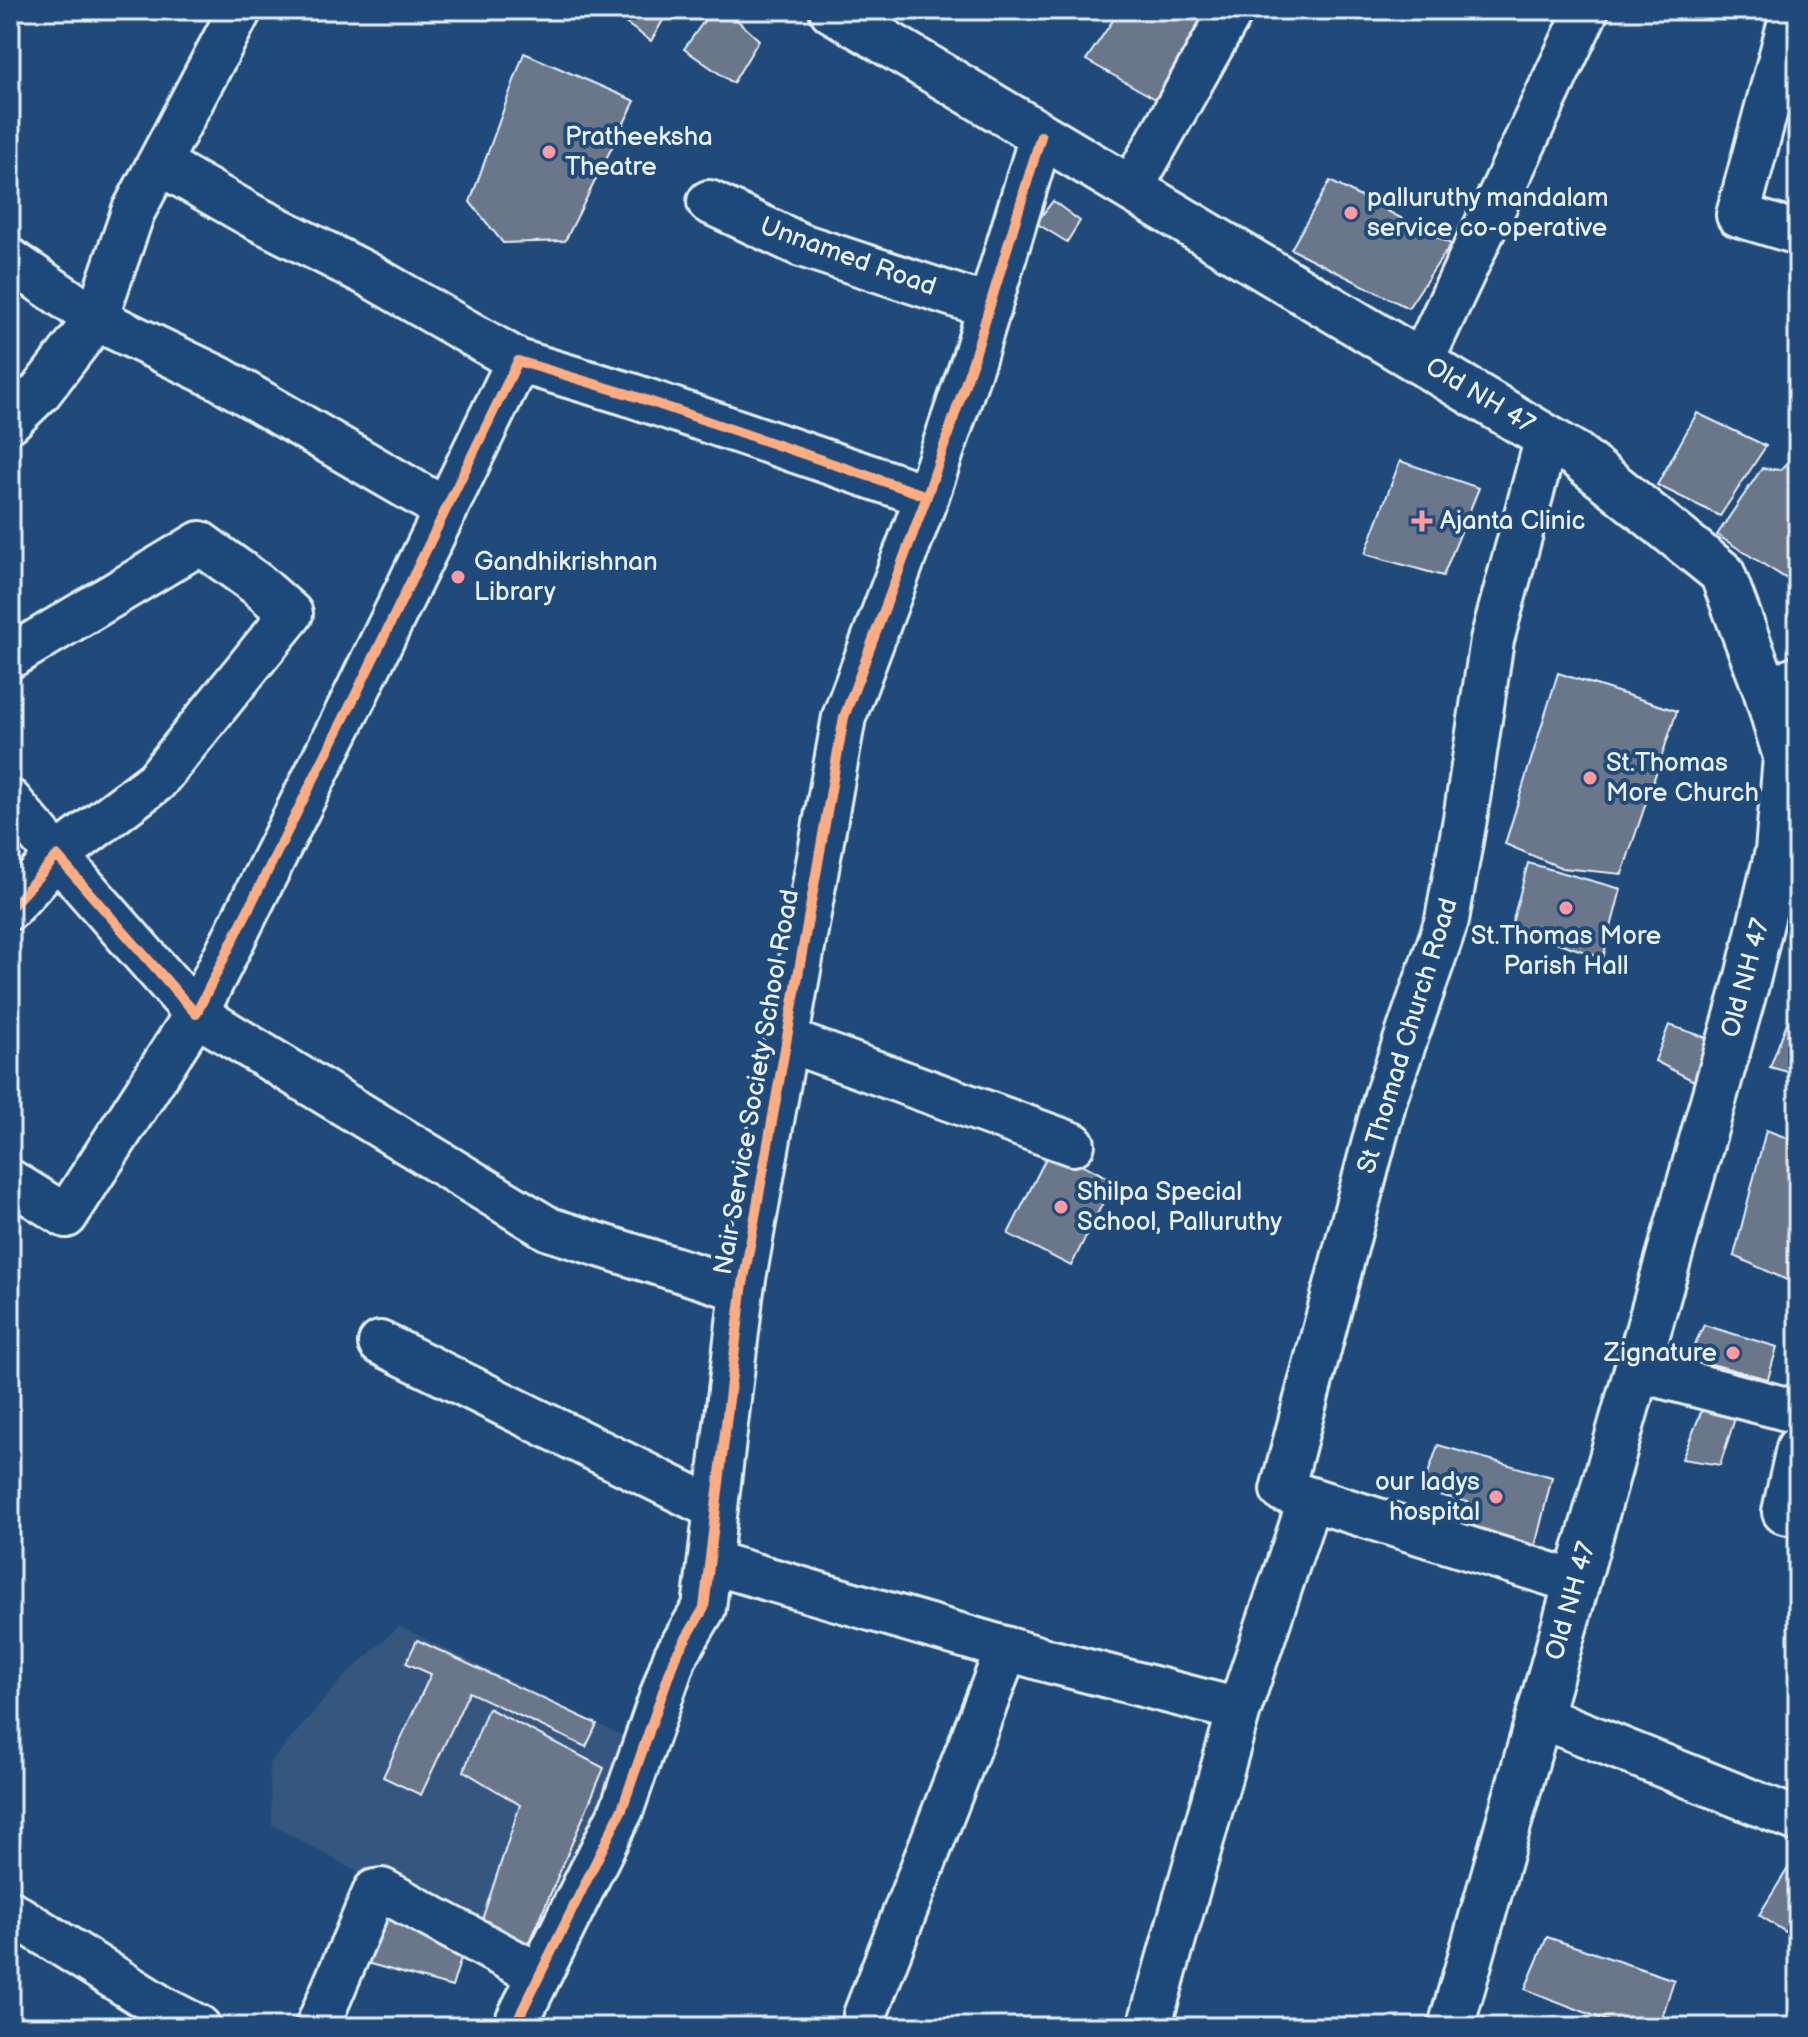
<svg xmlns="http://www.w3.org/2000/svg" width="1808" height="2037" font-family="'Balsamiq Sans',sans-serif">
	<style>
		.built { fill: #36577e }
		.building { fill: #6b7689; stroke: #e8f1f8; stroke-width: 2 }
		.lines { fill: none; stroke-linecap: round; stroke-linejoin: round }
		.minor-casing { stroke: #e8f1f8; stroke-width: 48 }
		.major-casing { stroke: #e8f1f8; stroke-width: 50 }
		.minor { stroke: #1f4a7a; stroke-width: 42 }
		.major { stroke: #1f4a7a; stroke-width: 44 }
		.cycleway-casing { stroke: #1f4a7a; stroke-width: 15 }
		.cycleway { stroke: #ffac80; stroke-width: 10 }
		.poi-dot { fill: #ff9aa2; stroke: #1f4a7a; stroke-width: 3 }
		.labels { text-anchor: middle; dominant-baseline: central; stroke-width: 8; stroke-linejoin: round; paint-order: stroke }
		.poi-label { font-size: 26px; fill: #e8f1f8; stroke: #1f4a7a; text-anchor: start }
		.street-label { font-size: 26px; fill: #e8f1f8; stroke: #1f4a7a }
	</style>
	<rect width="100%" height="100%" fill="#1f4a7a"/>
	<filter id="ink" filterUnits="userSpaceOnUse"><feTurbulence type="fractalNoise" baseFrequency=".0125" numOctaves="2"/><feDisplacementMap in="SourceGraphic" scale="16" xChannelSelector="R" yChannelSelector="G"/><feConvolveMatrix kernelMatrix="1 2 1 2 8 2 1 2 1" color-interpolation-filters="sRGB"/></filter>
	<g filter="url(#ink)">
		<path class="built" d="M 399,1626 L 627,1738 L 526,1965 L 272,1825 L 269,1764 L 343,1678 Z"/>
		<path class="building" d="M 607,10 L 669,10 L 651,41 Z
			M 712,10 L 726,10 L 759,40 L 733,83 L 684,49 Z
			M 1120,10 L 1217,10 L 1161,102 L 1086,60 Z
			M 524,53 L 635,101 L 565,241 L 503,243 L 470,202 Z
			M 1330,181 L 1451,244 L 1408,308 L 1291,249 Z
			M 1053,201 L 1080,221 L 1067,242 L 1036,223 Z
			M 1697,413 L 1766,446 L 1720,516 L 1657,485 Z
			M 1794,455 L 1798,457 L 1798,586 L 1717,535 L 1762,468 L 1780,470 Z
			M 1400,461 L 1479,488 L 1443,576 L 1365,554 Z
			M 1558,673 L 1677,711 L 1622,874 L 1562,868 L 1505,844 Z
			M 1528,863 L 1621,889 L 1603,958 L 1511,927 Z
			M 1798,994 L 1798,1075 L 1770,1067 Z
			M 1669,1025 L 1710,1039 L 1696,1082 L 1655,1061 Z
			M 1766,1130 L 1798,1142 L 1798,1245 L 1787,1280 L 1734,1256 Z
			M 1051,1148 L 1114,1181 L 1071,1266 L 1008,1234 Z
			M 1704,1325 L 1777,1347 L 1768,1379 L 1688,1358 Z
			M 1704,1405 L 1736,1415 L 1720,1465 L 1682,1459 Z
			M 1438,1445 L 1552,1477 L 1535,1547 L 1467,1529 L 1468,1502 L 1422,1491 Z
			M 417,1640 L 597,1724 L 586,1747 L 469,1692 L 421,1795 L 383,1777 L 431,1674 L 406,1663 Z
			M 488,1708 L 604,1768 L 524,1956 L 478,1932 L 520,1805 L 464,1771 Z
			M 1795,1857 L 1798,1859 L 1798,1920 L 1789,1934 L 1759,1915 Z
			M 387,1896 L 467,1939 L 452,1987 L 363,1962 Z
			M 1547,1937 L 1674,1980 L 1659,2027 L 1623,2027 L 1525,1989 Z
			M 1798,2007 L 1798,2027 L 1788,2027 Z"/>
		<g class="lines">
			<defs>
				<path id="minor" d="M 1793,10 L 1738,215 L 1798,233
					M 159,163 L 252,216 L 367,274 L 518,361
					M 1131,189 L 1232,10
					M 709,202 L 801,245 L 990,307
					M 10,260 L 96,319 L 133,212 L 240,10
					M 1422,361 L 1587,10
					M 10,421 L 40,392 L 96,319 L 219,378 L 446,510
					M 1547,437 L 1492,640 L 1465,819 L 1447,920 L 1386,1096 L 1282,1490 L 1576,1582
					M 10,657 L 200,543 L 257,584 L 291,614 L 156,781 L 57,856 L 10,801
					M 1766,690 L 1798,678
					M 10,908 L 57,856 L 196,1014 L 356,694 L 518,361 L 628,394 L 927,496
					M 786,1040 L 1073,1144
					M 10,1181 L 66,1216 L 196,1014 L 549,1229 L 742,1290
					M 380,1343 L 716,1509
					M 1637,1370 L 1798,1412
					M 1798,1448 L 1784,1512 L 1798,1515
					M 710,1562 L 1049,1661 L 1239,1710
					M 1539,1716 L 1798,1820
					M 10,1912 L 164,2009 L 199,2027
					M 865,2015 L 1007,1649
					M 317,2027 L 375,1891 L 382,1890 L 539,1975
					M 514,2027 L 622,1809 L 675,1657 L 704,1608 L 742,1290 L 844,717 L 927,496 L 974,358 L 1041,136
					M 1149,2027 L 1239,1710 L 1310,1499"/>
				<path id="major" d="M 832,10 L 1576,455 L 1722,573 L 1766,690 L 1786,757 L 1778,851 L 1747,981 L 1451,2027"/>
			</defs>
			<use href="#minor" class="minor-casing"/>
			<use href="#major" class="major-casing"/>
			<use href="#minor" class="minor"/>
			<use href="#major" class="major"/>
			<defs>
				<path id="cycleway" d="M 10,908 L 57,856 L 196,1014 L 356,694 L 518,361 L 628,394 L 927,496
					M 514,2027 L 622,1809 L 675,1657 L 704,1608 L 742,1290 L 844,717 L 927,496 L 974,358 L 1041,136"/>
			</defs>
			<use href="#cycleway" class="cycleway-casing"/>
			<use href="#cycleway" class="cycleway"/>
		</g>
	</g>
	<g class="poi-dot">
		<circle cx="549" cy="152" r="8"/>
		<circle cx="1351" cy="213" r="8"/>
		<path d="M1418 509h8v8h8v8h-8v8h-8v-8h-8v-8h8z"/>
		<circle cx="458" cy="577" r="8"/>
		<circle cx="1590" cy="778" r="8"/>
		<circle cx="1566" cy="908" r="8"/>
		<circle cx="1061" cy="1207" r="8"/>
		<circle cx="1733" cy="1353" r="8"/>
		<circle cx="1496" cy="1497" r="8"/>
	</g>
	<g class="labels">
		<g class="poi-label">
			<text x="565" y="137">Pratheeksha<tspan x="565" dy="30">Theatre</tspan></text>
			<text x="1367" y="198">palluruthy mandalam<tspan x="1367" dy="30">service co-operative</tspan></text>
			<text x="1440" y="521">Ajanta Clinic</text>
			<text x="474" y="562">Gandhikrishnan<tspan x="474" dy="30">Library</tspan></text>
			<text x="1606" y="763">St.Thomas<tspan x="1606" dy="30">More Church</tspan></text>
			<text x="1566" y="936" text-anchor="middle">St.Thomas More<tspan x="1566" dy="30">Parish Hall</tspan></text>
			<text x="1077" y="1192">Shilpa Special<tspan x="1077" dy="30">School, Palluruthy</tspan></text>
			<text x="1717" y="1353" text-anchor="end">Zignature</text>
			<text x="1480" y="1482" text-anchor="end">our ladys<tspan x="1480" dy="30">hospital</tspan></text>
		</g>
		<g class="street-label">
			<text transform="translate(848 257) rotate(20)">Unnamed Road</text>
			<text transform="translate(1480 396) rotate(31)">Old NH 47</text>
			<text transform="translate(1746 978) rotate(-75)">Old NH 47</text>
			<text transform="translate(1408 1036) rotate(-73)">St Thomad Church Road</text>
			<text transform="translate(757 1082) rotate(-80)">Nair Service Society School Road</text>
			<text transform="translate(1571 1601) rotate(-74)">Old NH 47</text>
		</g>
	</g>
	<rect width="1808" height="2037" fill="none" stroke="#1f4a7a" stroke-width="40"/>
	<rect x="20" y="20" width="1768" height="1997" fill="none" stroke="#e8f1f8" stroke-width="3" filter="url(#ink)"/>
</svg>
